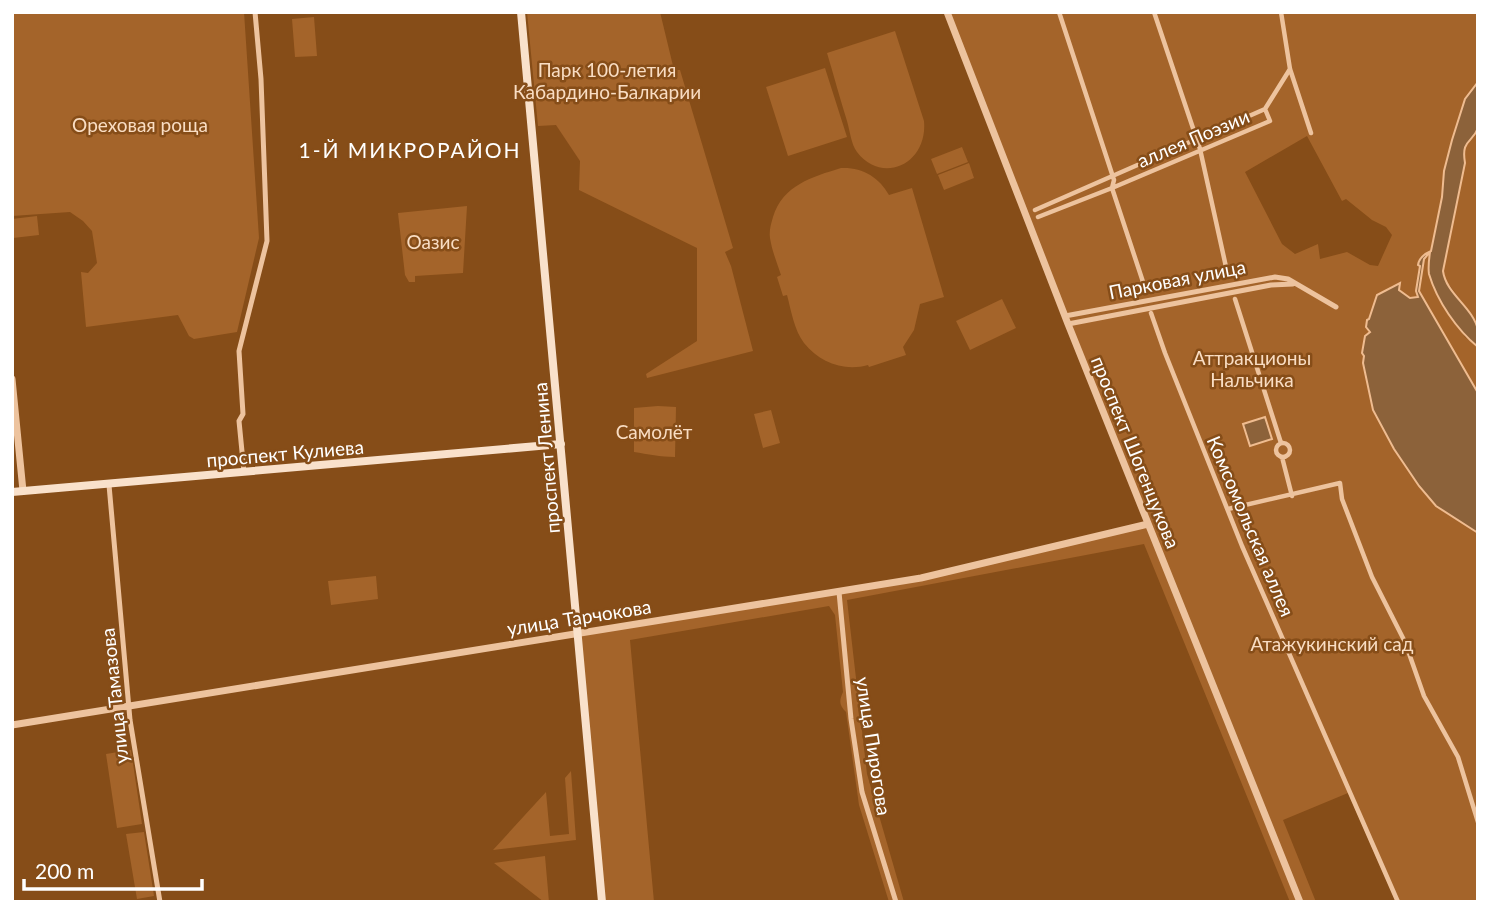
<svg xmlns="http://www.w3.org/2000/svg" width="1490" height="914" font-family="Lato,sans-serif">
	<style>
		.green { fill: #a4642a; fill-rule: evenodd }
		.water { fill: #8c623a; stroke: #efbc90; stroke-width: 2 }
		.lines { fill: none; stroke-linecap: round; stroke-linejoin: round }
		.pedestrian { stroke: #edc39e; stroke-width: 4.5 }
		.minor { stroke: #edc39e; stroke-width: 5 }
		.tertiary { stroke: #edc39e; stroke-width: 7 }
		.secondary { stroke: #f9e1cb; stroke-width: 8 }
		.labels { text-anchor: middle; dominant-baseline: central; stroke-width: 5; stroke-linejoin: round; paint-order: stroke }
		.park-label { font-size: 19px; fill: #f9ddc3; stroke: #864d18 }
		.street-label { font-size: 19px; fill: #fff; stroke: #864d18 }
		.neighbourhood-label { font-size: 21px; letter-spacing: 2px; fill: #fff; stroke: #864d18 }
	</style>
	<rect width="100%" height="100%" fill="#864d18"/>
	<path class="green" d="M 12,12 L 244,12 L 259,238 L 237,332 L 194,339 L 189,336 L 178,315 L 86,327 L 81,272 L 88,273 L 97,263 L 92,231 L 83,221 L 70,212 L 12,216 Z
		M 527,12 L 660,12 L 674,70 L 680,70 L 733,248 L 725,252 L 731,266 L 753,351 L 647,378 L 646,374 L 697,341 L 697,248 L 579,190 L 580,161 L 556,125 L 538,126 Z
		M 947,12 L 1478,12 L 1478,82 L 1465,99 L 1452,140 L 1444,171 L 1442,197 L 1430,257 L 1439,296 L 1465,337 L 1478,347 L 1478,902 L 1396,902 L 1348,793 L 1283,820 L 1316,902 L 1290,902 L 1144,544 L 847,600 L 867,774 L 904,902 L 889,902 L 859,805 L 846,712 C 839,705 839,701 843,692 L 835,615 L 829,606 L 630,640 L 654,902 L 602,902 L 578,633 L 921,578 L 1148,524 ZM 1307,136 L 1342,201 L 1346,199 L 1372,220 L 1386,227 L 1392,235 L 1378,266 L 1370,265 L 1347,252 L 1320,259 L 1318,244 L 1295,254 L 1282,244 L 1245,172 Z
		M 314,17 L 317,56 L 295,57 L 292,19 Z
		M 895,31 L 924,121 C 928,164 882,185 857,152 C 851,144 850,131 847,121 C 840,99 834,76 827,53 Z
		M 825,68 L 847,137 L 788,156 L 766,87 Z
		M 1478,128 L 1478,329 L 1462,302 L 1444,278 L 1443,271 L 1465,163 C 1462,147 1468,140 1478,128 Z
		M 962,147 L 968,162 L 937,174 L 931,159 Z
		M 969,163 L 974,178 L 944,190 L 938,175 Z
		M 841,168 C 862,167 879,177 889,195 L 912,188 L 944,297 L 920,304 L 914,330 L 903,347 L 906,355 L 869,367 L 868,365 C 844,372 819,362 804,343 C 794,330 791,310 787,295 L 783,296 L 777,277 L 781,275 C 777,263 772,251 770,238 C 769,230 771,224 773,217 C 783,185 812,177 841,168 Z
		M 467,206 L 463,273 L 415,276 L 415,282 L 409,282 L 405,275 L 398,213 Z
		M 37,216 L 39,235 L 13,238 L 12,219 Z
		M 1002,299 L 1016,328 L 970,350 L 956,321 Z
		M 658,406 L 676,407 L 675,457 C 660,457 648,454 634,452 L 634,408 Z
		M 771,410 L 780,443 L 763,448 L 754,414 Z
		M 376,576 L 378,599 L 331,605 L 328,581 Z
		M 131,750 L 142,824 L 117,828 L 106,754 Z
		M 571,771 L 576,840 L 493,850 L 546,792 L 550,836 L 569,834 L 565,778 Z
		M 144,832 L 154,896 L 137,899 L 126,834 Z
		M 545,856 L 549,902 L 544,902 L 494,863 Z"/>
	<path class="water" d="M 1478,82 C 1478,94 1481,118 1478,128 C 1472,144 1461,139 1465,163 L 1443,271 C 1446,294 1473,307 1478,330 C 1479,335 1478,342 1478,347 C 1457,330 1437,301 1429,274 C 1428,268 1429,259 1430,252 L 1424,259 L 1419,291 L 1478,393 L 1478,533 L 1436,506 L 1419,486 L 1394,449 L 1373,410 L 1363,363 L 1364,356 L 1362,353 L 1365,336 L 1370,332 L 1366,327 L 1367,320 L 1369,319 L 1377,295 L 1400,283 L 1399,290 L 1410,298 L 1418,297 L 1416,291 L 1420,266 L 1418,265 C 1419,258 1424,254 1431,251 L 1442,197 L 1444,171 L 1452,140 L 1465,99 Z
		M 1265,417 L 1272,439 L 1250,446 L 1243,424 Z"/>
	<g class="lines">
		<path class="pedestrian" d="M 1059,12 L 1114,180 L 1112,188 L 1146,291
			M 1154,12 L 1200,149 L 1228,276
			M 1281,12 L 1290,69 L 1311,133
			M 1265,109 L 1290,69
			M 1035,210 L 1265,109
			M 1038,217 L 1112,188 L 1270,121 L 1265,109
			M 1235,299 L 1281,443
			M 1151,313 L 1165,353 L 1242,546 L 1398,902
			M1276 450a7 7 0 1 1 14 0a7 7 0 1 1-14 0Z
			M 1282,457 L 1292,496
			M 1228,509 L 1340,483 L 1342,499 L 1372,577 L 1405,642 L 1424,696 L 1458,757 L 1478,822"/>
		<path class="minor" d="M 1065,316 L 1275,277 L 1288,279 L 1336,307
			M 1068,324 L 1271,285 L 1293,284
			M 244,472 L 239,421 L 243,414 L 239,351 L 267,241 L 261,79 L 255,12
			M 109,485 L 130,720 L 160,902
			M 839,592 L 851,719 L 862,792 L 896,902"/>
		<path class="tertiary" d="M 947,12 L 1068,324 L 1300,902
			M 12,379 L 23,491
			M 12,725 L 921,578 L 1148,524"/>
		<path class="secondary" d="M 521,12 L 602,902
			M 12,492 L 561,444"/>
	</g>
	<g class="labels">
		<g class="park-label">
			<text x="607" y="69">Парк 100-летия<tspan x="607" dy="22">Кабардино-Балкарии</tspan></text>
			<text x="140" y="124">Ореховая роща</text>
			<text x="433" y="241">Оазис</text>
			<text x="1252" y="357">Аттракционы<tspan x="1252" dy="22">Нальчика</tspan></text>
			<text x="654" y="431">Самолёт</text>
			<text x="1332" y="643">Атажукинский сад</text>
		</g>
		<g class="street-label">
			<text transform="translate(1193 138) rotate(-23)">аллея Поэзии</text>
			<text transform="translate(1177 279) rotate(-11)">Парковая улица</text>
			<text transform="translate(1136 452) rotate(68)">проспект Шогенцукова</text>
			<text transform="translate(285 453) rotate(-5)">проспект Кулиева</text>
			<text transform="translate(546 458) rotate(-95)">проспект Ленина</text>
			<text transform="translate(1251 526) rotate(67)">Комсомольская аллея</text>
			<text transform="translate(579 617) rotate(-9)">улица Тарчокова</text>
			<text transform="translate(114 696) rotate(-96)">улица Тамазова</text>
			<text transform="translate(874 746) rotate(81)">улица Пирогова</text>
		</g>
		<g class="neighbourhood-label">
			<text x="410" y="149">1-Й МИКРОРАЙОН</text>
		</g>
	</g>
	<rect width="1490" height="914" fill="none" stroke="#ffffff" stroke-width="28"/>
	<path d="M24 879v10h178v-10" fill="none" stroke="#ffffff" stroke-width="3.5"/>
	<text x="35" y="879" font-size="21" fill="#ffffff" stroke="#864d18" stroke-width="5" paint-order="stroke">200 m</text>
</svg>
